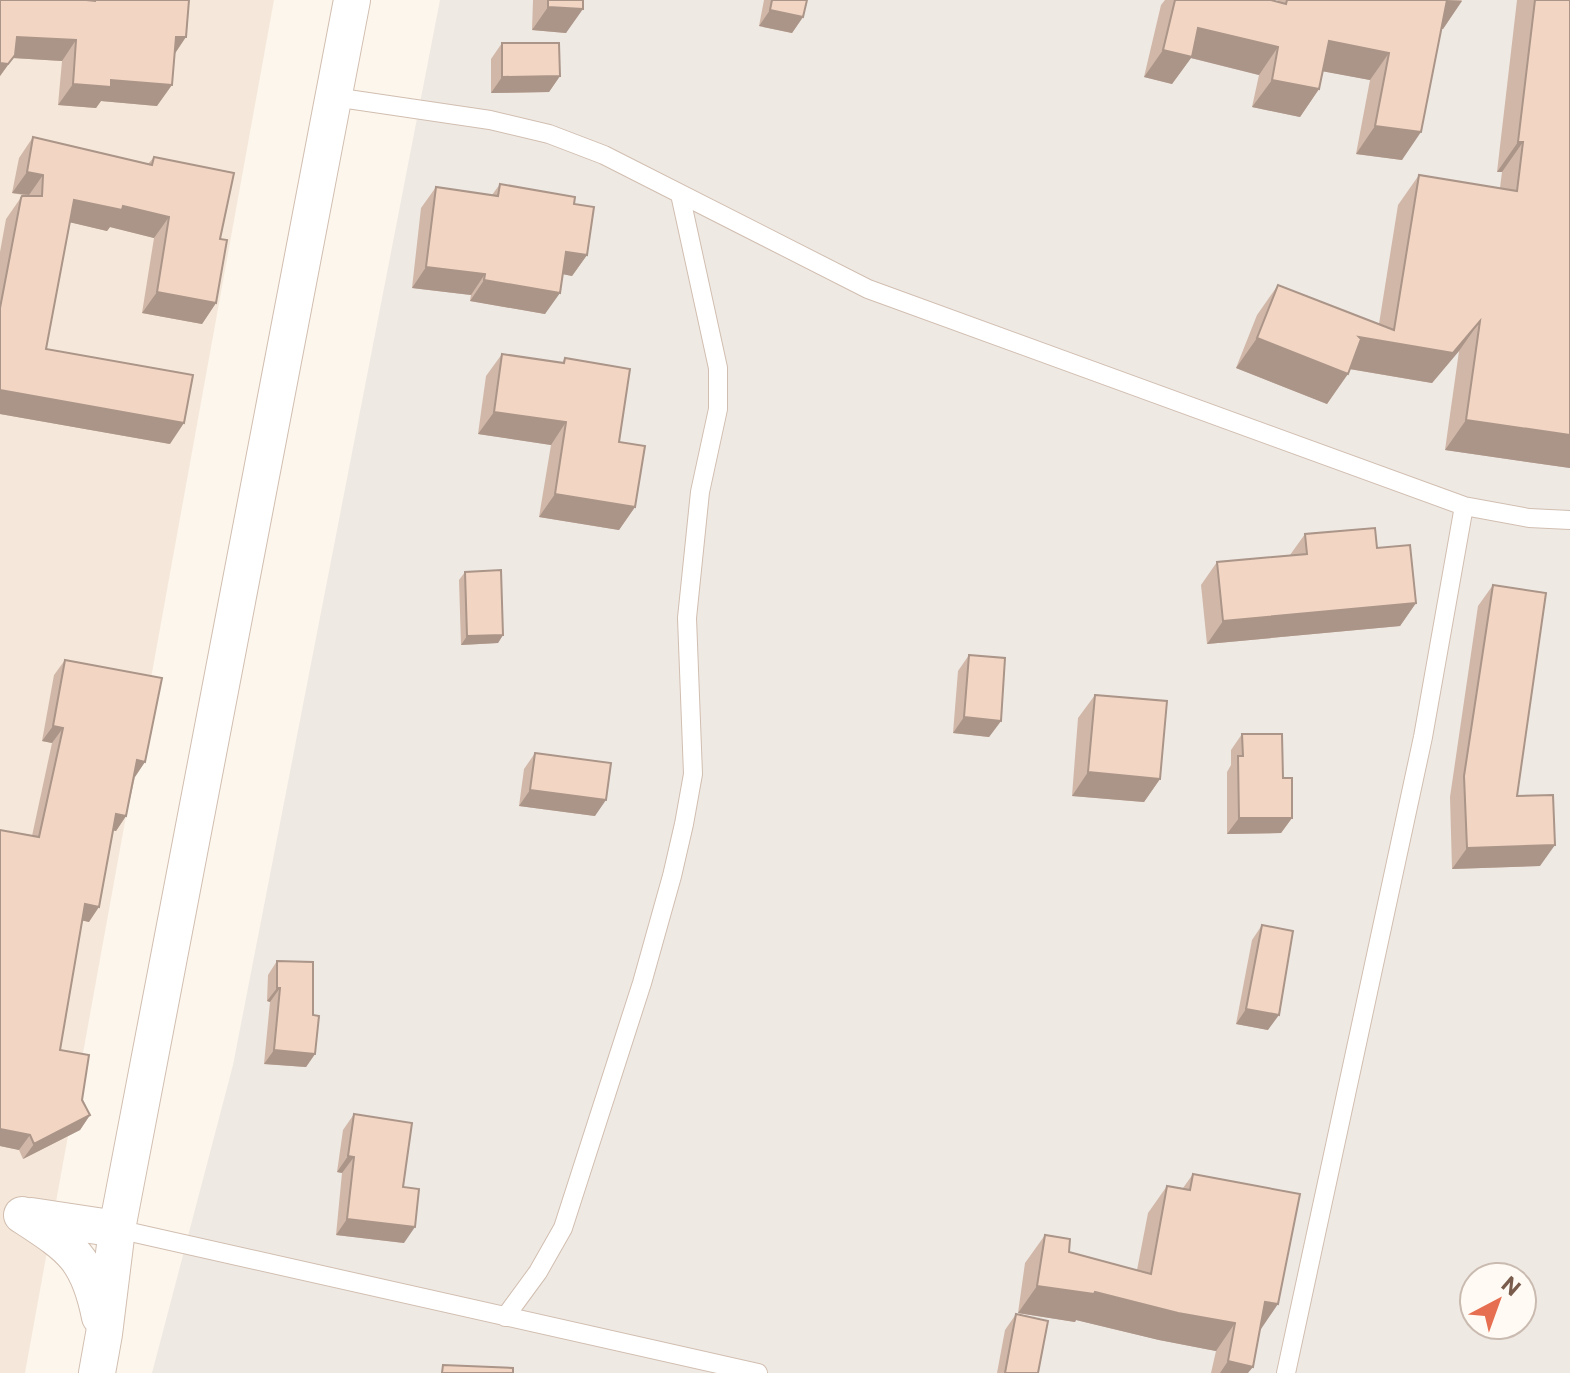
<svg xmlns="http://www.w3.org/2000/svg" width="1570" height="1373" font-family="Commissioner,sans-serif">
	<style>
		.residential { fill: #f5e8da }
		.industrial { fill: #efe9e4; fill-rule: evenodd }
		.lines { fill: none; stroke-linecap: round; stroke-linejoin: round }
		.lane-casing { stroke: #d1beb0; stroke-width: 20 }
		.street-casing { stroke: #d1beb0; stroke-width: 38 }
		.lane { stroke: #fff; stroke-width: 18 }
		.street { stroke: #fff; stroke-width: 36 }
		.wall { fill: #d1b7a8 }
		.shaded-wall { fill: #aa9588 }
		.building { fill: #f3d5c3; stroke: #aa9588; stroke-width: 2 }
	</style>
	<rect width="100%" height="100%" fill="#fdf6ec"/>
	<path class="residential" d="M 0,0 L 274,0 L 25,1373 L 0,1373 Z"/>
	<path class="industrial" d="M 440,0 L 1570,0 L 1570,1373 L 152,1373 L 233,1065 ZM 1474,1277 L 1522,1277 L 1522,1325 L 1474,1325 Z"/>
	<g class="lines">
		<defs>
			<path id="lane" d="M 334,97 L 490,120 L 549,134 L 604,155 L 868,289 L 1464,506 L 1529,518 L 1570,520
				M 117,1229 L 758,1373
				M 505,1317 L 538,1272 L 563,1228 L 642,983 L 672,876 L 684,824 L 693,774 L 687,618 L 700,492 L 718,409 L 718,368 L 680,194
				M 1286,1373 L 1423,737 L 1464,506"/>
			<path id="street" d="M 22,1215 C 71,1247 88,1257 100,1317
				M 31,1216 L 117,1229
				M 97,1373 L 104,1334 L 117,1229 L 352,0"/>
		</defs>
		<use href="#lane" class="lane-casing"/>
		<use href="#street" class="street-casing"/>
		<use href="#lane" class="lane"/>
		<use href="#street" class="street"/>
	</g>
	<path class="wall" d="M 0,0 L 189,0 L 174,54 L 157,106 L 101,101 L 96,108 L 58,105 L 62,61 L 13,58 L 0,76 Z
		M 533,0 L 583,0 L 566,33 L 532,30 Z
		M 764,0 L 807,0 L 803,17 L 792,33 L 759,26 Z
		M 1165,0 L 1271,0 L 1277,1 L 1278,0 L 1462,0 L 1443,29 L 1441,29 L 1402,160 L 1356,154 L 1370,80 L 1323,71 L 1319,89 L 1300,117 L 1252,107 L 1259,75 L 1191,58 L 1172,84 L 1144,77 L 1161,5 Z
		M 1517,0 L 1570,0 L 1570,468 L 1445,450 L 1459,351 L 1432,383 L 1349,369 L 1327,404 L 1236,368 L 1257,315 L 1278,285 L 1379,324 L 1398,205 L 1419,175 L 1500,188 L 1502,172 L 1497,172 Z
		M 502,43 L 560,76 L 549,92 L 491,93 L 491,59 Z
		M 33,137 L 148,164 L 154,157 L 220,239 L 216,303 L 202,324 L 142,313 L 154,238 L 110,227 L 107,231 L 70,222 L 46,349 L 170,444 L 0,414 L 0,252 L 6,219 L 22,196 L 29,196 L 12,193 L 19,158 Z
		M 500,184 L 574,204 L 587,255 L 572,276 L 563,274 L 545,314 L 470,301 L 471,295 L 412,288 L 421,208 L 436,187 L 492,195 Z
		M 502,354 L 562,363 L 565,358 L 619,442 L 635,507 L 619,530 L 539,517 L 551,445 L 478,434 L 486,376 Z
		M 1305,534 L 1377,548 L 1416,603 L 1400,626 L 1207,644 L 1201,585 L 1217,562 L 1290,555 Z
		M 465,572 L 503,635 L 498,643 L 461,645 L 459,580 Z
		M 1493,585 L 1517,796 L 1540,866 L 1452,869 L 1450,797 L 1478,606 Z
		M 969,655 L 1001,721 L 989,737 L 953,733 L 958,671 Z
		M 65,660 L 135,777 L 126,816 L 116,831 L 113,830 L 89,922 L 82,920 L 60,1050 L 90,1115 L 80,1130 L 23,1159 L 19,1150 L 0,1146 L 0,830 L 32,836 L 52,743 L 42,741 L 54,675 Z
		M 1095,695 L 1160,779 L 1144,802 L 1072,796 L 1078,718 Z
		M 1242,734 L 1283,778 L 1292,818 L 1281,833 L 1227,834 L 1227,772 L 1231,765 L 1231,750 Z
		M 535,753 L 595,816 L 519,806 L 524,769 Z
		M 1262,925 L 1268,1030 L 1236,1024 L 1252,940 Z
		M 277,961 L 313,1015 L 315,1054 L 306,1067 L 264,1064 L 270,1002 L 267,1001 L 268,975 Z
		M 354,1114 L 403,1187 L 404,1243 L 336,1235 L 342,1173 L 337,1172 L 343,1130 Z
		M 1193,1174 L 1260,1331 L 1248,1373 L 1211,1373 L 1216,1351 L 1159,1340 L 1076,1320 L 1075,1322 L 1018,1313 L 1025,1263 L 1045,1235 L 1069,1252 L 1137,1270 L 1148,1213 L 1167,1186 L 1183,1188 Z
		M 1016,1314 L 1038,1373 L 997,1373 L 1005,1330 Z"/>
	<path class="shaded-wall" d="M 1446,0 L 1462,1 L 1443,29 L 1427,27 Z
		M 548,7 L 583,9 L 566,33 L 532,30 Z
		M 770,10 L 803,17 L 792,33 L 759,26 Z
		M 1198,28 L 1278,47 L 1259,75 L 1191,58 L 1172,84 L 1144,77 L 1163,50 Z
		M 17,37 L 76,40 L 62,61 L 13,58 L 0,76 L 0,63 Z
		M 176,37 L 186,37 L 172,58 Z
		M 1329,41 L 1389,53 L 1370,80 L 1310,69 Z
		M 560,76 L 549,92 L 491,93 L 502,77 Z
		M 111,80 L 172,85 L 157,106 L 101,101 L 96,108 L 58,105 L 73,84 Z
		M 1272,80 L 1319,89 L 1300,117 L 1252,107 Z
		M 1375,126 L 1421,132 L 1402,160 L 1356,154 Z
		M 1518,142 L 1523,142 L 1502,172 L 1497,172 Z
		M 27,172 L 43,175 L 29,195 L 12,193 Z
		M 74,200 L 123,206 L 169,217 L 154,238 L 110,227 L 107,231 L 60,220 Z
		M 566,252 L 587,255 L 572,276 L 552,272 Z
		M 426,267 L 485,274 L 471,295 L 412,288 Z
		M 484,280 L 560,293 L 545,314 L 470,301 Z
		M 157,292 L 216,303 L 202,324 L 142,313 Z
		M 1480,321 L 1459,351 L 1432,383 L 1338,367 L 1359,337 Z
		M 1257,338 L 1348,374 L 1327,404 L 1236,368 Z
		M 0,390 L 184,423 L 170,444 L 0,414 Z
		M 494,412 L 566,422 L 551,445 L 478,434 Z
		M 1466,420 L 1570,435 L 1570,468 L 1445,450 Z
		M 555,494 L 635,507 L 619,530 L 539,517 Z
		M 1416,603 L 1400,626 L 1207,644 L 1223,621 Z
		M 503,635 L 498,643 L 461,645 L 467,636 Z
		M 964,717 L 1001,721 L 989,737 L 953,733 Z
		M 53,726 L 63,728 L 52,743 L 42,741 Z
		M 137,760 L 145,762 L 135,777 L 127,775 Z
		M 1088,772 L 1160,779 L 1144,802 L 1072,796 Z
		M 530,790 L 606,800 L 595,816 L 519,806 Z
		M 116,814 L 126,816 L 116,831 L 106,829 Z
		M 1239,818 L 1292,818 L 1281,833 L 1227,834 Z
		M 1555,845 L 1540,866 L 1452,869 L 1467,848 Z
		M 85,904 L 99,907 L 89,922 L 75,919 Z
		M 277,988 L 280,988 L 270,1002 L 267,1001 Z
		M 1246,1009 L 1279,1015 L 1268,1030 L 1236,1024 Z
		M 274,1050 L 315,1054 L 306,1067 L 264,1064 Z
		M 90,1115 L 80,1130 L 23,1159 L 34,1144 Z
		M 0,1129 L 30,1135 L 19,1150 L 0,1146 Z
		M 348,1156 L 354,1157 L 342,1173 L 337,1172 Z
		M 347,1219 L 415,1227 L 404,1243 L 336,1235 Z
		M 1037,1286 L 1095,1292 L 1235,1323 L 1216,1351 L 1159,1340 L 1076,1320 L 1075,1322 L 1018,1313 Z
		M 1265,1302 L 1278,1304 L 1259,1332 Z
		M 1228,1361 L 1253,1367 L 1248,1373 L 1220,1373 Z"/>
	<path class="building" d="M 0,0 L 86,0 L 95,1 L 95,0 L 189,0 L 186,37 L 176,37 L 172,85 L 111,80 L 111,87 L 73,84 L 76,40 L 17,37 L 15,55 L 8,64 L 0,63 Z
		M 548,0 L 583,0 L 583,9 L 548,7 Z
		M 772,0 L 807,0 L 803,17 L 770,10 Z
		M 1175,0 L 1271,0 L 1286,4 L 1287,0 L 1447,0 L 1421,132 L 1375,126 L 1389,53 L 1329,41 L 1319,89 L 1272,80 L 1278,47 L 1198,28 L 1192,57 L 1163,50 Z
		M 1535,0 L 1570,0 L 1570,435 L 1466,420 L 1480,321 L 1453,353 L 1359,337 L 1361,339 L 1348,374 L 1257,338 L 1278,285 L 1394,330 L 1419,175 L 1517,191 L 1523,142 L 1518,142 Z
		M 502,43 L 559,43 L 560,76 L 502,77 Z
		M 33,137 L 152,165 L 154,157 L 234,173 L 220,239 L 227,240 L 216,303 L 157,292 L 169,217 L 123,206 L 122,210 L 74,200 L 46,349 L 193,375 L 184,423 L 0,390 L 0,308 L 21,198 L 22,196 L 42,196 L 43,175 L 27,172 Z
		M 500,184 L 575,197 L 574,204 L 594,207 L 587,255 L 566,252 L 560,293 L 484,280 L 485,274 L 426,267 L 436,187 L 498,196 Z
		M 502,354 L 564,363 L 565,358 L 630,369 L 619,442 L 645,446 L 635,507 L 555,494 L 566,422 L 494,412 Z
		M 1375,528 L 1377,548 L 1410,545 L 1416,603 L 1223,621 L 1217,562 L 1307,554 L 1305,534 Z
		M 501,570 L 503,635 L 467,636 L 465,572 Z
		M 1493,585 L 1546,593 L 1517,796 L 1553,795 L 1555,845 L 1467,848 L 1464,776 Z
		M 969,655 L 1005,658 L 1001,721 L 964,717 Z
		M 65,660 L 162,678 L 145,762 L 137,760 L 126,816 L 116,814 L 99,907 L 85,904 L 60,1050 L 89,1055 L 82,1100 L 90,1115 L 34,1144 L 30,1135 L 0,1129 L 0,830 L 39,837 L 63,728 L 53,726 Z
		M 1095,695 L 1167,701 L 1160,779 L 1088,772 Z
		M 1242,734 L 1282,734 L 1283,778 L 1292,778 L 1292,818 L 1239,818 L 1238,756 L 1243,756 Z
		M 535,753 L 611,763 L 606,800 L 530,790 Z
		M 1262,925 L 1293,931 L 1279,1015 L 1246,1009 Z
		M 277,961 L 313,962 L 313,1015 L 319,1016 L 315,1054 L 274,1050 L 280,988 L 277,988 Z
		M 354,1114 L 412,1123 L 403,1187 L 419,1189 L 415,1227 L 347,1219 L 354,1157 L 348,1156 Z
		M 1193,1174 L 1300,1194 L 1278,1304 L 1265,1302 L 1253,1367 L 1228,1361 L 1235,1323 L 1178,1313 L 1095,1292 L 1094,1294 L 1037,1286 L 1045,1235 L 1070,1239 L 1069,1252 L 1151,1274 L 1167,1186 L 1190,1190 Z
		M 1016,1314 L 1048,1321 L 1038,1373 L 1005,1373 Z
		M 443,1365 L 513,1368 L 513,1373 L 442,1373 Z"/>
	<g transform="translate(1498 1301) rotate(41)"><circle r="38" fill="#fffaf3" stroke="#cabbb1" stroke-width="2"/>
	<path d="M0-6L14 30L0 20L-14 30Z" fill="#e76f51"/>
	<text y="-12" font-size="22" font-weight="bold" text-anchor="middle" fill="#7a5c4d">N</text>
	</g>
</svg>
